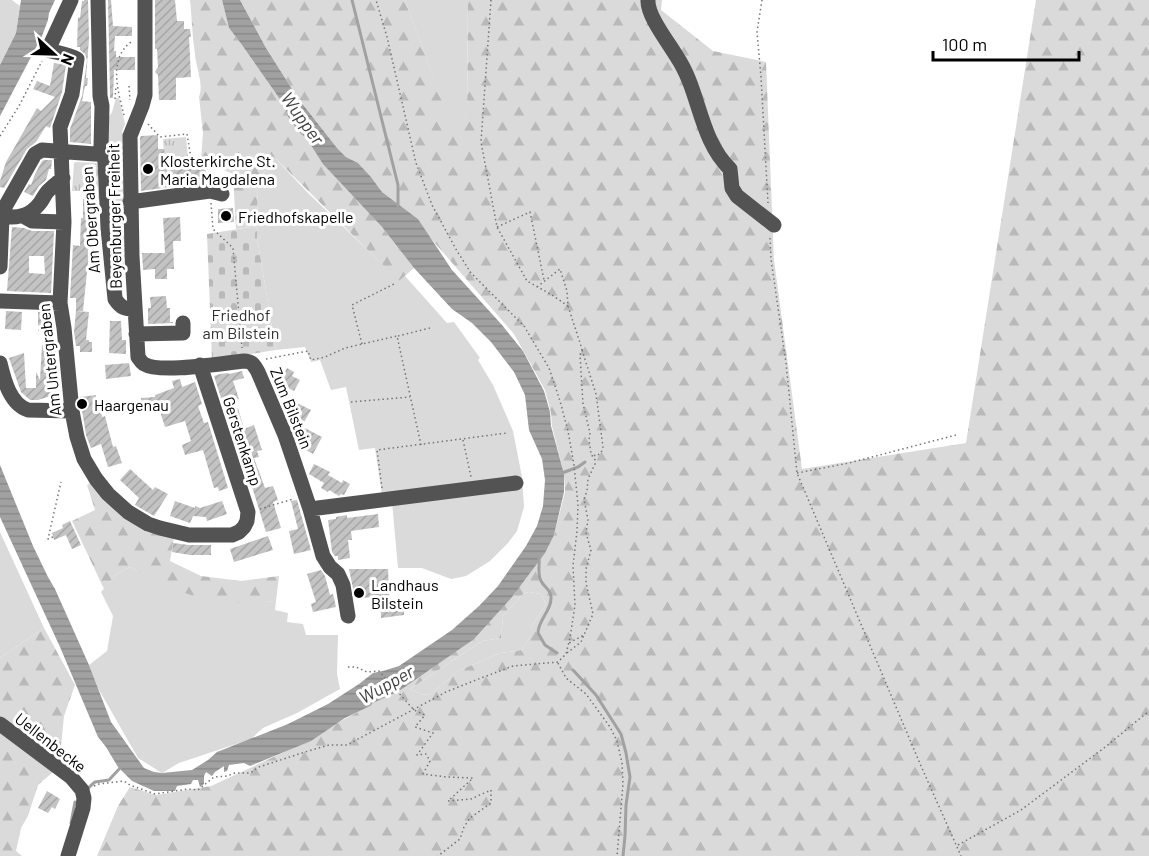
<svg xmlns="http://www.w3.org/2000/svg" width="1149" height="856" font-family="Barlow,sans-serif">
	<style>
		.green { fill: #dadada }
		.forest { fill: url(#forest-firs); fill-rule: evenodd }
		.cemetery { fill: url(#cemetery-stones) }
		.park { fill: url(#park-tufts) }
		.water { fill: url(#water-rules) }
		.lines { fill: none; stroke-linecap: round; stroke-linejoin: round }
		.stream { stroke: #a1a1a1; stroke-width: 3 }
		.building { fill: url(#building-hatch); fill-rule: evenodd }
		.path { stroke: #757575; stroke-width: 1.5; stroke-dasharray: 1.5 3; stroke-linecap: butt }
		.minor { stroke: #535353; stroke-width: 15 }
		.poi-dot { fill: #000; stroke: #fff; stroke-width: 2 }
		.labels { text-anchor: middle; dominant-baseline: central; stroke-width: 6; stroke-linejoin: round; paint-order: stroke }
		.poi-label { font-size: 16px; fill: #000; stroke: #fff; text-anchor: start }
		.street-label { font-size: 16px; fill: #000; stroke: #fff }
		.park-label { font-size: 16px; fill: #313131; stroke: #fff }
		.water-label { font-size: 18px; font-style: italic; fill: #424242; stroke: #fff }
	</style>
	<defs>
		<pattern id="forest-firs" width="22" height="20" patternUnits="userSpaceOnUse" patternTransform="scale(1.5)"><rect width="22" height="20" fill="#dadada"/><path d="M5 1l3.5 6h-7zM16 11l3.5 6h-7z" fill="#b9b9b9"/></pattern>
		<pattern id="cemetery-stones" width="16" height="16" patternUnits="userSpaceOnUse" patternTransform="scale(1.5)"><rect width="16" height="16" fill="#dadada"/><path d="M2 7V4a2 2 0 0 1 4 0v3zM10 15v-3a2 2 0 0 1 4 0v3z" fill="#b9b9b9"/></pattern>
		<pattern id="park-tufts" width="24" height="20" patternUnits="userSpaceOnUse" patternTransform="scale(1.5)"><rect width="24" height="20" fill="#dadada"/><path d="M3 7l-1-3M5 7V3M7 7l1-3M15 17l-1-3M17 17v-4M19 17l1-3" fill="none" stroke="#b9b9b9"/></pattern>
		<pattern id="water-rules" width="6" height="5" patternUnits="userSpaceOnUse" patternTransform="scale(1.5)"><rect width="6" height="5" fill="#a1a1a1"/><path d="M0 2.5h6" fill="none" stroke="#898989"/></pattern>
		<pattern id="building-hatch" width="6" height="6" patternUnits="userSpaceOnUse" patternTransform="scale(1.5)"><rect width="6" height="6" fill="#c3c3c3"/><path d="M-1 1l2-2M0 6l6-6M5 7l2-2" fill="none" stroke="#a6a6a6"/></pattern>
	</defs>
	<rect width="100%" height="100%" fill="#fff"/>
	<path class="green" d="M 0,0 L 12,0 L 20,6 L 16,33 L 0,65 Z
		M 405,0 L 468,0 L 467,116 L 452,129 Z
		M 116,98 L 119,98 L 125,124 L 122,132 L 124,135 L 124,267 L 121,270 L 123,300 L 122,303 L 104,125 L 112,112 Z
		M 274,157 L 308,193 L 399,280 L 405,276 L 447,323 L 454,322 L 480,358 L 478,360 L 493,385 L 513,431 L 522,477 L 524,507 L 517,531 L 508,543 L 490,561 L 466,576 L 451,579 L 422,568 L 398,568 L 392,502 L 382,495 L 375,448 L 359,450 L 346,387 L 331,390 L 320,360 L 311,362 L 305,347 L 276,350 L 257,237 L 258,226 L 257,183 Z
		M 0,532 L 44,628 L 0,658 Z
		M 130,567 C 179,594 220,606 276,601 L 275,610 L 288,613 L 287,622 L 303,624 L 306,635 L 338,635 L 337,674 L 340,689 L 297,713 L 263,728 L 251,739 L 179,763 L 162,773 L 138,758 L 98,688 L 89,665 L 107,651 L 113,616 L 101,592 L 117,574 Z
		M 529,592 L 541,594 L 546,604 L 530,629 L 530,637 L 522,650 L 500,653 L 458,671 L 430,695 L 420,694 L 410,689 L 482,641 L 501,638 L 503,616 L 523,594 Z"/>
	<path class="forest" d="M 190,0 L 222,0 L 229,28 L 242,45 L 284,105 L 287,115 L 298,130 L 307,139 L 324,164 L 382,227 L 414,268 L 399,281 L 274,157 L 257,183 L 258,226 L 236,229 L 233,174 L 201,160 L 203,133 L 199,97 C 204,84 196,68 195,54 C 192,36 192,18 190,0 Z
		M 240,0 L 405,0 L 452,128 L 467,116 L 468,0 L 662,0 L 661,10 L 713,51 L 766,62 L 774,260 L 802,469 L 966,443 L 1036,0 L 1149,0 L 1149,856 L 97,856 L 118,806 L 130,787 L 156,795 L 211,786 L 293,748 L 411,682 L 554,535 L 565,492 L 564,474 L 552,426 L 551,413 L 545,390 L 514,334 L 427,234 L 418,219 L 382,192 L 371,177 L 358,163 L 346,157 L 337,148 L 297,97 L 266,48 ZM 529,592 L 541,594 L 546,604 L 530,629 L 530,637 L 522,650 L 500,653 L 458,671 L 430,695 L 420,694 L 410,689 L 482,641 L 501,638 L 503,616 L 523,594 Z
		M 92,482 L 174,537 L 170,561 L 201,576 L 241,581 L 279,576 L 276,601 C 248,604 218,603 191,595 C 170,589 149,578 130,567 L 117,574 L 104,589 L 72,521 L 95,510 L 87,485 Z
		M 44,628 L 75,685 L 64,716 L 59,767 L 38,785 L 28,816 L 21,828 L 16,851 L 22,856 L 0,856 L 0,658 Z"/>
	<path class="cemetery" d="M 258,226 L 257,237 L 276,350 L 212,360 L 207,234 Z"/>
	<path class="park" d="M 186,137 L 189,168 L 165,171 L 164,161 L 166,160 L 164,159 L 163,139 Z
		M 76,162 L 98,163 L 104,200 L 98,199 L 98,187 L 88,187 L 81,191 L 72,191 L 74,163 Z"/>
	<path class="water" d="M 21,0 L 55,0 L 49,13 L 48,20 L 42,36 L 0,116 L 0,65 L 16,33 Z
		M 222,0 L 240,0 L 266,48 L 297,97 L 337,148 L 346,157 L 358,163 L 371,177 L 382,192 L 418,219 L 452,270 L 502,325 L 523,351 L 544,391 L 550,412 L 551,426 L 564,474 L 564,492 L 554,535 L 545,553 L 512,597 L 474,639 L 399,691 L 373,703 L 370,706 L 345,718 L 311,741 L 250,766 L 244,763 L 229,765 L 227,771 L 224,772 L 224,766 L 215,772 L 212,776 L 206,772 L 204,776 L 204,784 L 200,787 L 198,780 L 193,780 L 191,784 L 177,786 L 175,791 L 154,791 L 132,781 L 118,767 L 106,747 L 98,737 L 60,647 L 0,517 L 0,465 L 33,546 L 48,577 L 55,589 L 89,665 L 111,722 L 144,768 L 154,772 L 162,773 L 192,770 L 208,760 L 217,752 L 288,724 L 328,704 L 359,684 L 373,673 L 383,671 L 399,666 L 452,630 L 479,606 L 498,586 L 526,546 L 537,526 L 543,506 L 545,480 L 542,459 L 529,430 L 525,395 L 514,372 L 491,342 L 472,323 L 452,309 L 414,268 L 382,227 L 323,164 L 307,139 L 298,131 L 287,115 L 284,105 L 242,45 L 229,28 Z"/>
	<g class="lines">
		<path class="stream" d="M 352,0 L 398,185 L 398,206
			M 562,473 L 578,467 L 585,462
			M 539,557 C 540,564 537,574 541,581 C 544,587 551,590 551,597 C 552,610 538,620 538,633 L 545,645 L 557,653
			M 573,670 L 596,695 L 621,734 L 626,753 L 630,777 L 626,805 L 625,836 L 623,856
			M 87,789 L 95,782 L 109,780 L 121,767
			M 71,823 L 75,802"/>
	</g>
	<path class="building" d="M 84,0 L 88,0 L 89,39 L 86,78 L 88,78 L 87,86 L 85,86 L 82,101 L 91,102 L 91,144 L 70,142 L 70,129 L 82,96 L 87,60 L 85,54 L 80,50 L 80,47 L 77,47 L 78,17 L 80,18 L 82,1 L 84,1 Z
		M 108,0 L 111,0 L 113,26 L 132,27 L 132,36 L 115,36 L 114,51 L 116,51 L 116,57 L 135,57 L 135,70 L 114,70 L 113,98 L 110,98 L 110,95 Z
		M 155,0 L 175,0 L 177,21 L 184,21 L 184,29 L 190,29 L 191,37 L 189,37 L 191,77 L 176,78 L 176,100 L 159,100 L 158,75 L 155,72 L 158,67 L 157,49 L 155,49 Z
		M 54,63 L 66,65 L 62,92 L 50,128 L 46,126 L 36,142 L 27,149 L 4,188 L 0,187 L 0,181 L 6,162 L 37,108 L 41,111 L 55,97 L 33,89 L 37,81 L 50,86 Z
		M 158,135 L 158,149 L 164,149 L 167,171 L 205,166 L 207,182 L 141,191 L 140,138 L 141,136 Z
		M 44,160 L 52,160 L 51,169 L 49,169 L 46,180 L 39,186 L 33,196 L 24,192 L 29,184 L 31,185 L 35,174 L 42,161 Z
		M 83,199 L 97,200 L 97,211 L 92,211 L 92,232 L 89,232 L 88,254 L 93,254 L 92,262 L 88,262 L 83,311 L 76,311 L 76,298 L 70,298 L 73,245 L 80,246 L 81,218 L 83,218 Z
		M 233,208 L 234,222 L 218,223 L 218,209 Z
		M 180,217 L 181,241 L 173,241 L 174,269 L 167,269 L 167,279 L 155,279 L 155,269 L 143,270 L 142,253 L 165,253 L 163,218 Z
		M 12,227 L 24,228 L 32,231 L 54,231 L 51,293 L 7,291 ZM 29,256 L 44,256 L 45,274 L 29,273 Z
		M 166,296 L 167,308 L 170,308 L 170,322 L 173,322 L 173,323 L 148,324 L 148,308 L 151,308 L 150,297 Z
		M 6,311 L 22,312 L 21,330 L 5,329 Z
		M 76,311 L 89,312 L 86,340 L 89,340 L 89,342 L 92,342 L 92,352 L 80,352 L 80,346 L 76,346 L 74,332 Z
		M 38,312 L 51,312 L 50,331 L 38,331 Z
		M 110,321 L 121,321 L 122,340 L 126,340 L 126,354 L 109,353 Z
		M 42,345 L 56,346 L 56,376 L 50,375 L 57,394 L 38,400 L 30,400 L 21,392 L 9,358 L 24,353 L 26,388 L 36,388 L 36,372 L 40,380 Z
		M 129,363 L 131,376 L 106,379 L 105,365 Z
		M 287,368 L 294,372 L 292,376 L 300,380 L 294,391 L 279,383 Z
		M 242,371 L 244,378 L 233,381 L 239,399 L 231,401 L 229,396 L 221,398 L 214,376 L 220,374 L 228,373 L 229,374 Z
		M 180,379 L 182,387 L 195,382 L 202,404 L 198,406 L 204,423 L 208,422 L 228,488 L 219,491 L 218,487 L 214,488 L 203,450 L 185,455 L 182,445 L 191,441 L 185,421 L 165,427 L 158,405 L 142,407 L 141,398 L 155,397 L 155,395 L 174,388 L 172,381 Z
		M 96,395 L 96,398 L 100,398 L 102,417 L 105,416 L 113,447 L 116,446 L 122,463 L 108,467 L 101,444 L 91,448 L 86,435 L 82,410 L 80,397 Z
		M 295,402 L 311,410 L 303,424 L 288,415 Z
		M 238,408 L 244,429 L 254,425 L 262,450 L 257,451 L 259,457 L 254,458 L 265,488 L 273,486 L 278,500 L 273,502 L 281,528 L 266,532 L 249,477 L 247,478 L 226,413 Z
		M 301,426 L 322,437 L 313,454 L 299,446 L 302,437 L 297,434 Z
		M 314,464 L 330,472 L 328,475 L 342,483 L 343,480 L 350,484 L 344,495 L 341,494 L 339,496 L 329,490 L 328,492 L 321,488 L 324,483 L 309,474 Z
		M 130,469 L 153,490 L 155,487 L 168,494 L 154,516 L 135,505 L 139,498 L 120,480 Z
		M 297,500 L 311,550 L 294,554 L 289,531 L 298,529 L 291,501 Z
		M 175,501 L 195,508 L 195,506 L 200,508 L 222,501 L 227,514 L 207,521 L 206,517 L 193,516 L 190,523 L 170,516 Z
		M 378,514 L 379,527 L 351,531 L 352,540 L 348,540 L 350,558 L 338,560 L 338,556 L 335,556 L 332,552 L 328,520 L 336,519 L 336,517 L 347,515 L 347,518 Z
		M 70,521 L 81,545 L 72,549 L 66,535 L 54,540 L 52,533 L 63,528 L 62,525 Z
		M 268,536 L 273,550 L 234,562 L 230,549 Z
		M 173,543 L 189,545 L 211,545 L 211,555 L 190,555 L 172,552 Z
		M 349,569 L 388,569 L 390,608 L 404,607 L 404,615 L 381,618 L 380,597 L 355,598 Z
		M 321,570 L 325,576 L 330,595 L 333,594 L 336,607 L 313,612 L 311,604 L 316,602 L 307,574 Z
		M 47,791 L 60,799 L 55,809 L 52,807 L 48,813 L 38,808 Z"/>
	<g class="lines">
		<path class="path" d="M 491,0 L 481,142 L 497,227 L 527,281 L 552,295 L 568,306
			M 762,0 L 757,32 L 761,77 L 768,203
			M 129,86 L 130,100
			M 115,99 L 116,86
			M 124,115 C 118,92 108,59 131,42
			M 148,124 L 160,137 L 187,134 L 192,164 L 207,164 L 208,177
			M 0,136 L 19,106 L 42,61
			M 211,203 L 213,229 L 233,248 L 242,348
			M 497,227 L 530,212 L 544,280
			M 770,238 L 771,259 L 786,363 L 797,473 L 921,766 L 961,856
			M 537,287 L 560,269 L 567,291 L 568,306 L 582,349 L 580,355 L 583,404 L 590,433 L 589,440 L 591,454 L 595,460 L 595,464 L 588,479 L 587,491 L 584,499 L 588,520 L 586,533 L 591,550 L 586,569 L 586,583 L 593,614 L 584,635 L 569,643
			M 398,336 L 430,328
			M 362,344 L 352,305 L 396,283
			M 582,350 L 596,394 L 603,447 L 601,453 L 596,456 L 591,454
			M 266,359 L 308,351 L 311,360 L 325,357 L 345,348 L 397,336 L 421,445
			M 351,402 L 410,397
			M 463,440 L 471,477
			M 797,473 L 849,463 L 956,435
			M 382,488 L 377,450 L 507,433
			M 260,509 L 293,499
			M 53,537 L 48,539 L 61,482
			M 567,653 L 581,642 L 584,635
			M 558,663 L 566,678 L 586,694 L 610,727 L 617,741 L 622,763 L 623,784 L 617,856
			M 348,667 L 356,667 L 367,672 L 379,671 L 414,710 L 425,715 L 415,727 L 433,733 L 417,755 L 426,754 L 430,761 L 423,774 L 447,777 L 473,778 L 448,801 L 471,799 L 491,790 L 491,803 L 470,818 L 464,827 L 460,839 L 438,856
			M 94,786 L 99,784 L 124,781 L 130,785 L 155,794 L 188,789 L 198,790 L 214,777 L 227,776 L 235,773 L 250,773 L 259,767 L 305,752 L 329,745 L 347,745 L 446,692 L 481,678 L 513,666 L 558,662 L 566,654 L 570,638 L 575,605 L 573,566 L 577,531 L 578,505 L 574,465 L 568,431 L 560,401 L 549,368 L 524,326 L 471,273 L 457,251 L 432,205 L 416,163 L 387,37 L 376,0
			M 958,845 L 1021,810 L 1104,748 L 1149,711"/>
		<path class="minor" d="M 71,0 L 48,50 C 58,53 68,54 77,59 L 72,94 L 60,127 L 64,222 L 60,303 L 64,328 L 72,411 L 77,437 L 84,459 L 96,479 L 108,494 L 128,512 L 148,524 L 160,528 L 189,535 L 232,535 L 239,532 L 244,527 L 247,521 L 248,512 L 200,365
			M 145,0 L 145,95 L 142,106 L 130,136 L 132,256 L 138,357 C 140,360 141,362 144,364 C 160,374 223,363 244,361 C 252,361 254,365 258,372 L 285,435 L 310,509 L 323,556 L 330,567 L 338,574 L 343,585 L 348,616
			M 648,0 C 647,16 669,43 677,57 C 700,91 699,139 730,169 L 732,188 L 737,196 L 774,225
			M 99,152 L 105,160 L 108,228 L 115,299 C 121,308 125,309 135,309
			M 130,202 L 210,191 L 222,194
			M 2,216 C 18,219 30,216 40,203 C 43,199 45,194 48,191 C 53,186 58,182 63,178
			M 23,216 L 32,221 L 64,222
			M 0,267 L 2,216 L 6,205 L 35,154 L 42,150 L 95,154 L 99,152 L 101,147 L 102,106 L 100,96 L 98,0
			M 0,301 L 60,303
			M 136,334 L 183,333 L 183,323
			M 0,363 C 4,380 10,404 28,410 L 72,411
			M 310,509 L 516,483
			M 0,724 L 71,777 L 82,790 L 84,798 L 83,808 L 68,856"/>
	</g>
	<g class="poi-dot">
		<circle cx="148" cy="169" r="6"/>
		<circle cx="226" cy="216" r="6"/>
		<circle cx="82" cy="404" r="6"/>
		<circle cx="359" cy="593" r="6"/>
	</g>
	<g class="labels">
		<g class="poi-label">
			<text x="160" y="160">Klosterkirche St.<tspan x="160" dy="18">Maria Magdalena</tspan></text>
			<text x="238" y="216">Friedhofskapelle</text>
			<text x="94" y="404">Haargenau</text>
			<text x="371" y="584">Landhaus<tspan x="371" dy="18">Bilstein</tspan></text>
		</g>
		<g class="street-label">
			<text transform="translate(114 216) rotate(-91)">Beyenburger Freiheit</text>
			<text transform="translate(90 220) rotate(-94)">Am Obergraben</text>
			<text transform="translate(49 360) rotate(-96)">Am Untergraben</text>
			<text transform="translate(292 408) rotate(68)">Zum Bilstein</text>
			<text transform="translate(243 441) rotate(72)">Gerstenkamp</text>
			<text transform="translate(51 742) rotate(38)">Uellenbecke</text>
		</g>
		<g class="park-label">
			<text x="241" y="314">Friedhof<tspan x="241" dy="18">am Bilstein</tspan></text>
		</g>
		<g class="water-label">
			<text transform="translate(303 118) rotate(54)">Wupper</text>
			<text transform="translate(386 684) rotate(-29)">Wupper</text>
		</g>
	</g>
	<g transform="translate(54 54) rotate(112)" stroke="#ffffff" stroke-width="4.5" paint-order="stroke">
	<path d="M0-4.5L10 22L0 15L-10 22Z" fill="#000000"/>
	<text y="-9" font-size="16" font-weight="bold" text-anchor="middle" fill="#000000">N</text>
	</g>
	<path d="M933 51v9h146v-9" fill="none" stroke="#000000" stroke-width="3"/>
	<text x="942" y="51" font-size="18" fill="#000000" stroke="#ffffff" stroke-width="4.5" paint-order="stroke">100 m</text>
</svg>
